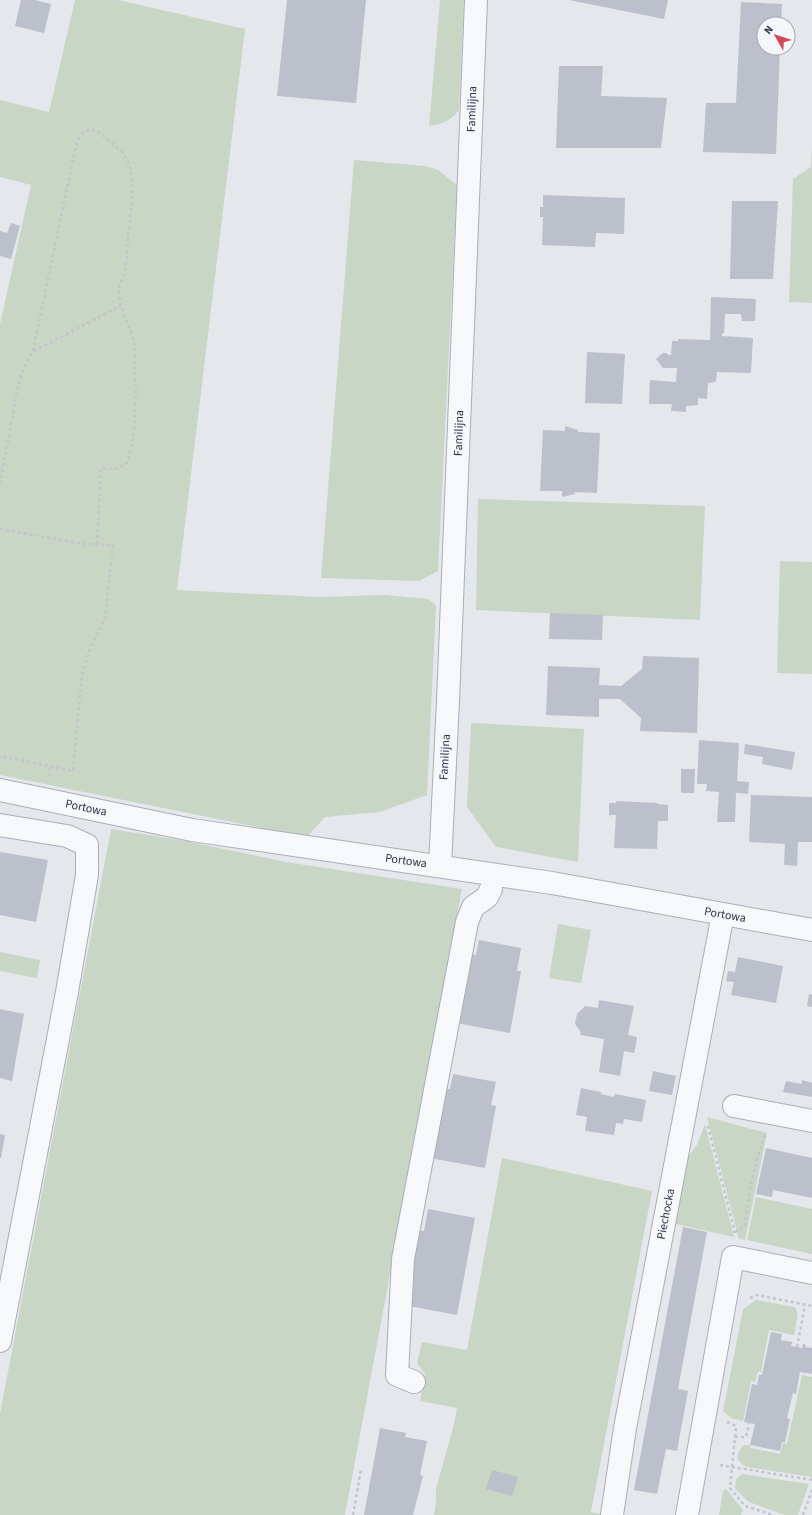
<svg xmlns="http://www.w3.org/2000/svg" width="812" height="1515" font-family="'Source Sans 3',sans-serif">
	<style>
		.green { fill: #c9d6c5 }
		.building { fill: #bbc0ca }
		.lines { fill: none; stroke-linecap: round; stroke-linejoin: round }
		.minor-casing { stroke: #a9aeb7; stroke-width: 24 }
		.path { stroke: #c2c5cb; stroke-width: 2.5; stroke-dasharray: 3 3; stroke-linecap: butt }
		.minor { stroke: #f7f8fa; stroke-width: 22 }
		.labels { text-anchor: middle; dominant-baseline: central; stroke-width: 3; stroke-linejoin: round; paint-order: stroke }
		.street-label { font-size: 12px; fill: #2b3445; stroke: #f4f6f9 }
	</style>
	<rect width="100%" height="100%" fill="#e4e7ec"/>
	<path class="green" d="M 75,0 L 118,0 L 245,29 L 177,590 L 319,597 L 384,595 L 428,599 L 436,605 L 427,795 L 380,812 L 325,817 L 307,837 L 0,775 L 0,324 L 31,185 L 0,177 L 0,100 L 49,112 Z
		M 440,0 L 464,0 L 459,110 C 451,121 442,124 429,126 Z
		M 812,146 L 812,303 L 789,302 L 793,179 L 811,167 Z
		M 354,160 L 425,166 L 438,170 L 457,185 L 438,571 L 419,581 L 321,578 Z
		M 478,499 L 705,506 L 700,620 L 476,610 Z
		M 780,561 L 812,562 L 812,674 L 777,673 Z
		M 471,723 L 584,729 L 578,862 L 496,847 L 467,807 Z
		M 111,829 L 186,841 L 286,862 L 462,889 L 345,1515 L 0,1515 L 0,1414 Z
		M 558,924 L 591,930 L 581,983 L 549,978 Z
		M 0,952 L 40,960 L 37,978 L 0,971 Z
		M 707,1117 L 767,1133 L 745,1240 L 739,1239 Z
		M 705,1124 L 734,1237 L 676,1224 L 688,1157 L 697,1145 Z
		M 502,1158 L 652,1191 L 591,1512 L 606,1515 L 434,1515 L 436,1501 L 436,1489 L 453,1428 L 457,1408 L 420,1401 L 425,1374 L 417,1363 L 422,1342 L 467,1350 Z
		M 756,1197 L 812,1209 L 812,1254 L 747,1240 Z
		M 756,1300 L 795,1307 L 798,1314 L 794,1335 L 769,1330 L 761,1372 L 758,1372 L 755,1382 L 751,1381 L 743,1421 L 731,1418 L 723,1411 L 743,1309 Z
		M 802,1375 L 812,1377 L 812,1477 L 747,1467 C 735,1461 735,1455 744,1445 L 750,1445 L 750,1448 L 751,1448 L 780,1454 L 783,1443 L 787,1444 Z
		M 742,1474 L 809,1484 L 798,1515 L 785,1515 L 749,1502 L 735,1489 L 736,1479 Z
		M 726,1489 L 743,1510 L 741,1515 L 719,1515 L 723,1491 Z"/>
	<path class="building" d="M 21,0 L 35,0 L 51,4 L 44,33 L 15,26 Z
		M 287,0 L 366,0 L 356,103 L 277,96 Z
		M 569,0 L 668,0 L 664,19 Z
		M 741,2 L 782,4 L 781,24 L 764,24 L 764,48 L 780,48 L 776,154 L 703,152 L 706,103 L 736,103 Z
		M 559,66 L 603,66 L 601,96 L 667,98 L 661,148 L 556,148 Z
		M 543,195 L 625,198 L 624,234 L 596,233 L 595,247 L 542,245 L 543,217 L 540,217 L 540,207 L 543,207 Z
		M 732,201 L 778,201 L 773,279 L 730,279 Z
		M 11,223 L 20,226 L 11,259 L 0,256 L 0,231 L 7,233 Z
		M 711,297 L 756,299 L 755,321 L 742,321 L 741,314 L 725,314 L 724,333 L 722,333 L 722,336 L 753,338 L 751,373 L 717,372 L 716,382 L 708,383 L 707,399 L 698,398 L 698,405 L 686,406 L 686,412 L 671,411 L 672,404 L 649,404 L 650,380 L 676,382 L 677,368 L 663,368 L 656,359 L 663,353 L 667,353 L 668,355 L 671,355 L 672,341 L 678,341 L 678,339 L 710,340 Z
		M 587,352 L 625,354 L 622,404 L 585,403 Z
		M 565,426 L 578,430 L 578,432 L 600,433 L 597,493 L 575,492 L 575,494 L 562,497 L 562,491 L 540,491 L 543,430 L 565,431 Z
		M 550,613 L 603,615 L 602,640 L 549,639 Z
		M 643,656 L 699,658 L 697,733 L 640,731 L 641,718 L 620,699 L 599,699 L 599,717 L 546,715 L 548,666 L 600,668 L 599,685 L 621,686 L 642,669 Z
		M 699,740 L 739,743 L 737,781 L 749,782 L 748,794 L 736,793 L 735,822 L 717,822 L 719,792 L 706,791 L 707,784 L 697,784 Z
		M 745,744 L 795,752 L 792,770 L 762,764 L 763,757 L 744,754 Z
		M 681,769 L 695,769 L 694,793 L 681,793 Z
		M 751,795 L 812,797 L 812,842 L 798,842 L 797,866 L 784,865 L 785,844 L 749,842 Z
		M 616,801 L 658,803 L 658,804 L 668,805 L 668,821 L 658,821 L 657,849 L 614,848 L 616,815 L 609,815 L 609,803 L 616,803 Z
		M 0,852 L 48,860 L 36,922 L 0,915 Z
		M 479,940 L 521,948 L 517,971 L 521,971 L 510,1033 L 456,1023 L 469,954 L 476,955 Z
		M 738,957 L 783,966 L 776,1003 L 731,995 L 734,982 L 726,981 L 728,971 L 735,972 Z
		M 809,994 L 812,995 L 812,1007 L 807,1006 Z
		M 599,1000 L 634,1006 L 628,1035 L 637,1037 L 636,1045 L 634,1053 L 624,1051 L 620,1076 L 599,1072 L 604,1039 L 580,1035 L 581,1032 L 575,1024 L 577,1014 L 585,1006 L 598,1008 Z
		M 0,1009 L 24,1014 L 12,1081 L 0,1078 Z
		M 653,1071 L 676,1076 L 672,1095 L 649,1091 Z
		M 453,1074 L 496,1082 L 491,1105 L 496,1106 L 485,1168 L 430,1158 L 436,1127 L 440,1128 L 441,1120 L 438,1119 L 443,1089 L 450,1089 Z
		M 802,1080 L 812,1083 L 812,1097 L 783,1092 L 786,1081 L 802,1084 Z
		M 581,1088 L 601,1092 L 601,1094 L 614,1097 L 615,1094 L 646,1100 L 642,1122 L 624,1119 L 623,1124 L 616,1123 L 614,1135 L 585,1131 L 587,1117 L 576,1115 Z
		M 0,1134 L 5,1135 L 1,1158 L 0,1158 Z
		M 766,1148 L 812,1158 L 812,1198 L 773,1190 L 772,1197 L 756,1194 Z
		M 428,1209 L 475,1218 L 457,1315 L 409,1306 L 417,1230 L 424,1231 Z
		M 683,1227 L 707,1232 L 678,1389 L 688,1391 L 677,1451 L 666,1449 L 657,1494 L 634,1490 Z
		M 771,1332 L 782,1334 L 781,1340 L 792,1342 L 791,1346 L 802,1348 L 803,1344 L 806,1345 L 805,1347 L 812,1348 L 812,1374 L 800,1372 L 796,1394 L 793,1393 L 787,1418 L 790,1419 L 785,1442 L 782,1442 L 780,1451 L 750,1445 L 755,1424 L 744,1422 L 752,1384 L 757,1385 L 759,1375 L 762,1375 Z
		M 380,1428 L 406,1433 L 405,1437 L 427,1441 L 420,1475 L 423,1476 L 413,1515 L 364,1515 Z
		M 492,1470 L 518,1477 L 512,1496 L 486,1489 Z"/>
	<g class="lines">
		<defs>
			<path id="minor" d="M 0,790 L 192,830 L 552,883 L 812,930
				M 0,825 L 67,836 L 87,845 L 87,875 L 67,992 L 0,1341
				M 440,866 L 448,701 L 476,0
				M 734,1106 L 812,1121
				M 414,1382 L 397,1375 L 403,1259 L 467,922 L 473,907 L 487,897 L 491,889
				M 612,1515 L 625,1428 L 723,914
				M 687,1515 L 733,1257 L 812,1273"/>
		</defs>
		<use href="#minor" class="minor-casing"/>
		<path class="path" d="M 34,351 L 120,306
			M 0,484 L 19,381 L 25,365 L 33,351 L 76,146 C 84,120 98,130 113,144 C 121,151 128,157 130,168 C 134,192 131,213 128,237 C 127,249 127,262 124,274 C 123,279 119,285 119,291 C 119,309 130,325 134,343 C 136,352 135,362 135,370 C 136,399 137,437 126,464 L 116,469 L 101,468 L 97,544
			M 0,529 L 84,544 L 113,545 L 105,619 L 90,649 L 82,674 L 73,771 L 0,756
			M 49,776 L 50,766
			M 708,1126 L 735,1233
			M 735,1232 L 745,1226 C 748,1195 754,1165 765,1135
			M 750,1298 L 757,1295 L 812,1306
			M 797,1347 L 805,1305
			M 727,1422 L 736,1426 L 730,1488 L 745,1506 L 773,1515
			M 735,1437 L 746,1437 L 749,1423
			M 720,1465 L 812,1480
			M 353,1515 L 361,1469
			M 803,1515 L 812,1490"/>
		<use href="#minor" class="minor"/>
	</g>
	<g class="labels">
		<g class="street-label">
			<text transform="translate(472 109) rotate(-88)">Familijna</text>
			<text transform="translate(459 433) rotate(-88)">Familijna</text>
			<text transform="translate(445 757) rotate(-87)">Familijna</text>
			<text transform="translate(86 808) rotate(12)">Portowa</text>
			<text transform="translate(406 861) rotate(8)">Portowa</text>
			<text transform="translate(725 915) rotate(10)">Portowa</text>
			<text transform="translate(666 1214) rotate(-79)">Piechocka</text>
		</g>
	</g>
	<g transform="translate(776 36) rotate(309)"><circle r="19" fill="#f4f6f9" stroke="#a4a8b1"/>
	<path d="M0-3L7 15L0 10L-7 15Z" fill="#d1495b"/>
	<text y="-6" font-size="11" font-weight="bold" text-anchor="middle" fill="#2b3445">N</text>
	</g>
</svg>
